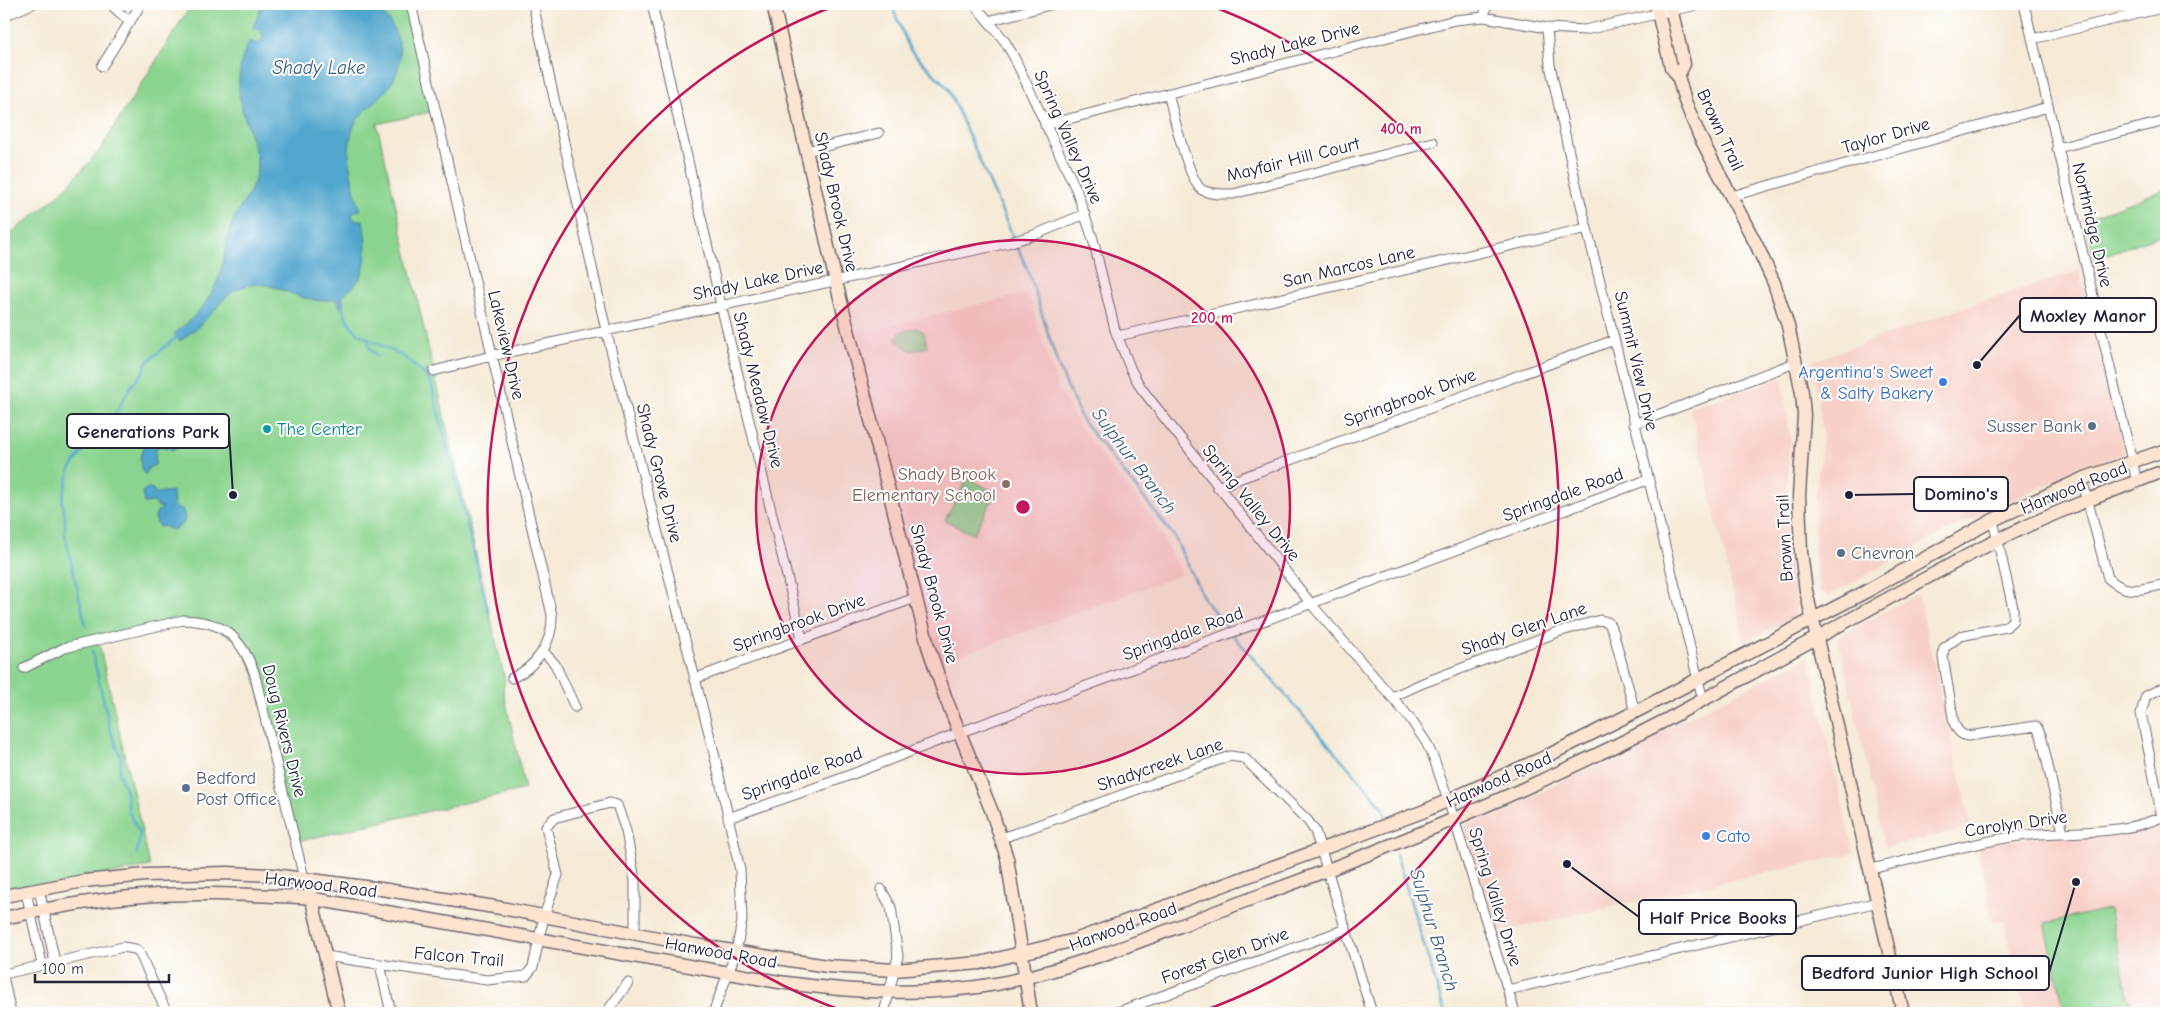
<svg xmlns="http://www.w3.org/2000/svg" width="2170" height="1017" font-family="'Comic Neue',sans-serif">
	<style>
		.built { fill: #f7d1c8 }
		.green { fill: #8bd48f; stroke: #567b65 }
		.water { fill: #51a6cd; stroke: #3a6484 }
		.lines { fill: none; stroke-linecap: round; stroke-linejoin: round }
		.stream { stroke: #51a6cd; stroke-width: 2.5 }
		.street-casing { stroke: #6c6871; stroke-width: 11 }
		.secondary-casing { stroke: #6c6871; stroke-width: 15 }
		.street { stroke: #fff; stroke-width: 9 }
		.secondary { stroke: #fde4d1; stroke-width: 12 }
		.ring { fill: none; stroke: #c2185b; stroke-width: 2.5 }
		.shop-dot { fill: #3f7fe0; stroke: #fff; stroke-width: 2 }
		.service-dot { fill: #5c6f8a; stroke: #fff; stroke-width: 2 }
		.culture-dot { fill: #0f9aa8; stroke: #fff; stroke-width: 2 }
		.education-dot { fill: #8d6e63; stroke: #fff; stroke-width: 2 }
		.labels { text-anchor: middle; dominant-baseline: central; stroke-width: 4; stroke-linejoin: round; paint-order: stroke }
		.street-label { font-size: 18px; fill: #22223b; stroke: #fff }
		.shop-label { font-size: 18px; fill: #366cbe; stroke: #fff; text-anchor: end }
		.service-label { font-size: 18px; fill: #4e5e75; stroke: #fff; text-anchor: start }
		.culture-label { font-size: 18px; fill: #0d838f; stroke: #fff; text-anchor: start }
		.education-label { font-size: 18px; fill: #785e54; stroke: #fff; text-anchor: end }
		.water-label { font-size: 19px; font-style: italic; fill: #375d7d; stroke: #fff }
		.centre { fill: #c2185b; stroke: #fff; stroke-width: 2.5 }
		.ring-label { font-size: 15px; text-anchor: middle; font-weight: bold; fill: #c2185b; stroke: #fff; stroke-width: 4; stroke-linejoin: round; paint-order: stroke }
		.leader { fill: none; stroke: #22223b; stroke-width: 2 }
		.callout-dot { fill: #22223b; stroke: #fff; stroke-width: 2 }
		.callout { fill: #fff; stroke: #22223b; stroke-width: 2 }
		.callout-label { font-size: 19px; text-anchor: middle; font-weight: bold; fill: #22223b }
	</style>
	<rect width="100%" height="100%" fill="#fff"/>
	<filter id="ink" filterUnits="userSpaceOnUse"><feTurbulence type="fractalNoise" baseFrequency=".02" numOctaves="2"/><feDisplacementMap in="SourceGraphic" scale="10" xChannelSelector="R" yChannelSelector="G"/><feConvolveMatrix kernelMatrix="1 2 1 2 8 2 1 2 1" color-interpolation-filters="sRGB"/></filter>
	<filter id="wash" filterUnits="userSpaceOnUse"><feTurbulence type="fractalNoise" baseFrequency=".0096" numOctaves="4" result="noise"/><feDisplacementMap in="SourceGraphic" scale="20" xChannelSelector="R" yChannelSelector="G"/><feGaussianBlur stdDeviation="1.12" result="paint"/><feColorMatrix in="noise" values="0 0 0 0 0 0 0 0 0 0 0 0 0 0 0 0 0 1.4 0 .05"/><feComposite in="paint" operator="in"/></filter>
	<g filter="url(#wash)">
		<rect width="100%" height="100%" fill="#f6ead6"/>
		<path class="built" d="M 2079,271 L 2125,453 L 2032,491 L 1934,537 L 1829,596 L 1820,592 L 1815,557 L 1815,497 L 1823,436 L 1813,361 L 1970,305 Z
			M 1028,293 L 1053,374 L 1063,398 L 1083,431 L 1106,461 L 1155,521 L 1158,530 L 1183,574 L 933,665 L 850,335 Z
			M 1782,378 L 1791,441 L 1786,496 L 1787,546 L 1797,607 L 1796,617 L 1745,642 L 1690,408 Z
			M 1918,594 L 1972,828 L 1885,847 L 1838,637 Z
			M 1808,657 L 1854,853 L 1499,932 L 1463,826 L 1523,801 Z
			M 2166,815 L 2166,1013 L 2026,1013 L 2004,920 L 1993,922 L 1977,844 L 2111,829 Z"/>
		<path class="green" d="M 192,4 L 411,4 L 435,111 L 377,124 L 505,680 L 503,689 L 525,789 L 294,842 L 254,672 L 238,641 L 198,620 L 98,639 L 150,866 L 4,896 L 4,239 L 59,195 L 99,151 Z
			M 2166,189 L 2166,233 L 2094,259 L 2086,219 Z
			M 917,328 L 924,332 L 927,347 L 911,351 L 895,339 L 901,332 Z
			M 968,478 L 996,493 L 973,535 L 945,520 Z
			M 2109,909 L 2132,1013 L 2065,1013 L 2045,923 Z"/>
		<path class="water" d="M 262,4 L 373,4 C 403,28 410,64 384,93 C 375,103 361,112 355,124 C 343,147 352,187 361,210 L 354,211 L 352,215 L 354,220 L 363,220 C 366,239 369,263 359,280 C 354,288 346,291 342,298 L 344,305 L 340,307 L 338,301 L 334,299 C 296,309 272,269 234,291 C 224,297 218,307 209,316 C 201,325 190,333 180,341 L 174,334 C 196,317 213,298 221,271 C 225,256 226,241 231,226 C 239,205 256,191 257,167 C 257,148 248,130 243,112 C 236,88 238,63 249,41 L 258,44 L 263,38 L 261,30 L 253,28 Z
			M 171,418 L 177,418 L 181,435 L 180,446 L 174,450 L 161,446 L 156,448 L 155,465 L 148,468 L 146,474 L 143,473 C 133,450 151,435 172,432 Z
			M 148,488 L 153,489 L 155,493 L 173,491 L 174,505 L 178,509 L 181,508 C 185,513 186,518 183,524 L 173,530 L 162,526 L 159,527 L 155,518 L 157,511 L 161,511 L 162,507 L 158,507 L 155,502 L 144,503 L 142,492 Z"/>
		<g class="lines">
			<path class="stream" d="M 891,4 L 910,50 L 948,88 L 1014,239
				M 1016,244 L 1029,273 L 1058,365 L 1082,420 L 1174,536 L 1204,599 L 1230,631
				M 341,305 L 349,323 L 359,334 L 404,357 L 425,375 L 431,383 L 489,613
				M 368,339 L 369,347 L 377,356
				M 86,626 L 65,535 L 65,515 L 62,501 L 70,469 L 86,447 L 112,419 L 131,386 L 143,372 L 147,362 L 179,335
				M 1233,635 L 1383,807 L 1385,815
				M 92,651 L 110,729 L 121,758 L 119,773 L 126,792 L 129,813 L 140,834 L 137,854
				M 1396,854 L 1445,1013"/>
		</g>
	</g>
	<g filter="url(#ink)">
		<g class="lines">
			<defs>
				<path id="street" d="M 110,4 L 130,22
					M 411,4 L 552,615 C 553,643 536,667 512,678
					M 533,4 L 606,330 L 714,753 L 740,870 L 742,921 L 736,952 L 713,1013
					M 652,4 L 721,305 L 802,638
					M 974,4 L 1004,40 L 1014,57 L 1076,189 L 1093,239 L 1115,330 L 1131,370 L 1141,388 L 1312,605 L 1409,717 L 1426,742 L 1434,759 L 1448,800 L 1515,1013
					M 2024,4 L 2137,482
					M 4,16 L 32,4
					M 1484,17 L 1487,4
					M 988,21 L 1053,4
					M 1547,28 L 1550,65 L 1575,180 L 1703,700
					M 2032,39 L 2166,7
					M 102,66 L 141,4
					M 1168,93 C 1173,112 1188,180 1202,190 C 1212,195 1223,194 1233,194 L 1433,142
					M 1045,125 L 1455,20 L 1484,17 L 1547,28 L 1585,30 L 1701,4
					M 2057,148 L 2166,121
					M 806,151 L 879,133
					M 1732,196 L 2048,107
					M 1118,336 L 1587,228
					M 434,371 L 491,356 L 1008,243 L 1034,235 L 1085,214
					M 1634,424 L 1797,362
					M 2082,479 L 2108,578 C 2127,596 2142,589 2166,584
					M 1217,487 L 1614,340
					M 1993,520 L 2013,608 L 2013,620 L 2006,627 L 1960,636 L 1944,648 L 1943,657 L 1954,723 C 1957,730 1960,735 1968,736 L 2036,726 L 2041,735 L 2063,832
					M 543,651 L 555,664 L 575,707
					M 24,668 L 64,648 L 183,620 C 222,621 240,635 254,672 L 304,878
					M 694,679 L 915,598
					M 1392,697 L 1423,683 L 1558,632 L 1600,620 L 1608,622 L 1613,631 L 1635,712
					M 2162,817 L 2141,713 L 2146,696 L 2166,686
					M 728,818 L 837,780 L 961,732 L 1647,480
					M 1002,838 L 1230,756 L 1244,758 L 1308,821 L 1315,831 L 1372,1013
					M 1871,869 C 1918,858 1965,845 2012,837 C 2062,829 2120,838 2166,815
					M 39,889 L 55,962
					M 881,889 L 891,907 L 898,956 L 884,1013
					M 26,892 L 42,964
					M 325,956 L 487,980 L 526,976 L 533,967 L 544,916 L 558,875 L 546,827 L 554,818 L 610,803 L 617,805 L 626,831 L 635,880 L 635,934
					M 380,965 L 391,1013
					M 4,974 L 123,947 L 135,949 L 139,952 L 167,1013
					M 4,981 L 11,1013
					M 1508,990 L 1878,902
					M 606,1013 L 628,983
					M 822,1013 L 822,1012
					M 1115,1013 L 1346,929"/>
				<path id="secondary" d="M 773,4 L 836,282 L 928,646 L 946,699 L 992,812 L 1007,858 L 1031,1013
					M 1656,4 L 1671,67 L 1678,76 L 1685,101 L 1699,135 L 1757,246 L 1774,283 L 1788,326 L 1802,393 L 1804,415 L 1799,496 L 1801,552 L 1806,591 L 1903,1013
					M 1670,4 L 1684,64 L 1678,76
					M 310,892 L 339,1013
					M 4,896 L 84,881 L 146,875 L 227,873 L 273,875 L 381,889 L 501,908 L 695,945 L 827,966 L 895,970 L 980,963 L 1075,940 L 1422,812 L 1547,756 L 1635,712 L 1867,591 L 1993,520 L 2082,479 L 2166,450
					M 4,918 C 49,908 97,899 143,896 C 197,892 250,895 303,897 L 779,982 C 851,992 923,997 996,984 C 1084,967 1169,929 1253,898 C 1395,846 1534,789 1668,719 C 1750,675 1831,629 1913,585 C 1944,569 1974,551 2006,536 C 2058,510 2113,491 2166,470"/>
			</defs>
			<use href="#street" class="street-casing"/>
			<use href="#secondary" class="secondary-casing"/>
			<use href="#street" class="street"/>
			<use href="#secondary" class="secondary"/>
		</g>
	</g>
	<circle cx="1023" cy="507" r="267" fill="#c2185b" fill-opacity=".12"/>
	<g class="ring">
		<circle cx="1023" cy="507" r="267"/>
		<path d="M849 1013A535 535 0 0 1 840 4M1206 4A535 535 0 0 1 1197 1013"/>
	</g>
	<g class="shop-dot">
		<circle cx="1943" cy="382" r="5"/>
		<circle cx="1706" cy="836" r="5"/>
	</g>
	<g class="service-dot">
		<circle cx="2092" cy="426" r="5"/>
		<circle cx="1841" cy="553" r="5"/>
		<circle cx="186" cy="788" r="5"/>
	</g>
	<circle class="culture-dot" cx="267" cy="429" r="5"/>
	<circle class="education-dot" cx="1006" cy="484" r="5"/>
	<g class="labels">
		<g class="street-label">
			<text transform="translate(1295 44) rotate(-14)">Shady Lake Drive</text>
			<text transform="translate(1720 130) rotate(65)">Brown Trail</text>
			<text transform="translate(1886 136) rotate(-16)">Taylor Drive</text>
			<text transform="translate(1068 137) rotate(66)">Spring Valley Drive</text>
			<text transform="translate(1293 160) rotate(-14)">Mayfair Hill Court</text>
			<text transform="translate(836 202) rotate(77)">Shady Brook Drive</text>
			<text transform="translate(2092 225) rotate(77)">Northridge Drive</text>
			<text transform="translate(1349 267) rotate(-13)">San Marcos Lane</text>
			<text transform="translate(758 281) rotate(-12)">Shady Lake Drive</text>
			<text transform="translate(506 345) rotate(77)">Lakeview Drive</text>
			<text transform="translate(1636 361) rotate(77)">Summit View Drive</text>
			<text transform="translate(758 390) rotate(76)">Shady Meadow Drive</text>
			<text transform="translate(1410 398) rotate(-20)">Springbrook Drive</text>
			<text transform="translate(659 473) rotate(76)">Shady Grove Drive</text>
			<text transform="translate(2074 488) rotate(-22)">Harwood Road</text>
			<text transform="translate(1563 495) rotate(-20)">Springdale Road</text>
			<text transform="translate(1251 503) rotate(51)">Spring Valley Drive</text>
			<text transform="translate(1785 538) rotate(-93)">Brown Trail</text>
			<text transform="translate(934 594) rotate(75)">Shady Brook Drive</text>
			<text transform="translate(799 623) rotate(-20)">Springbrook Drive</text>
			<text transform="translate(1524 629) rotate(-19)">Shady Glen Lane</text>
			<text transform="translate(1183 634) rotate(-20)">Springdale Road</text>
			<text transform="translate(284 731) rotate(76)">Doug Rivers Drive</text>
			<text transform="translate(1160 765) rotate(-19)">Shadycreek Lane</text>
			<text transform="translate(802 774) rotate(-20)">Springdale Road</text>
			<text transform="translate(1499 780) rotate(-24)">Harwood Road</text>
			<text transform="translate(2016 824) rotate(-8)">Carolyn Drive</text>
			<text transform="translate(321 885) rotate(7)">Harwood Road</text>
			<text transform="translate(1495 897) rotate(73)">Spring Valley Drive</text>
			<text transform="translate(1123 927) rotate(-20)">Harwood Road</text>
			<text transform="translate(721 953) rotate(10)">Harwood Road</text>
			<text transform="translate(1225 956) rotate(-20)">Forest Glen Drive</text>
			<text transform="translate(459 957) rotate(5)">Falcon Trail</text>
		</g>
		<g class="shop-label">
			<text x="1933" y="372">Argentina's Sweet<tspan x="1933" dy="21">&amp; Salty Bakery</tspan></text>
			<text x="1716" y="836" text-anchor="start">Cato</text>
		</g>
		<g class="service-label">
			<text x="2082" y="426" text-anchor="end">Susser Bank</text>
			<text x="1851" y="553">Chevron</text>
			<text x="196" y="778">Bedford<tspan x="196" dy="21">Post Office</tspan></text>
		</g>
		<g class="culture-label">
			<text x="277" y="429">The Center</text>
		</g>
		<g class="education-label">
			<text x="996" y="474">Shady Brook<tspan x="996" dy="21">Elementary School</tspan></text>
		</g>
		<g class="water-label">
			<text x="319" y="68">Shady Lake</text>
			<text transform="translate(1134 461) rotate(53)">Sulphur Branch</text>
			<text transform="translate(1434 930) rotate(73)">Sulphur Branch</text>
		</g>
	</g>
	<circle cx="1023" cy="507" r="8" class="centre"/>
	<g class="ring-label">
		<text x="1401" y="134">400 m</text>
		<text x="1212" y="323">200 m</text>
	</g>
	<path class="leader" d="M1977 365L2020 315M233 495L229 431M1849 495L1914 494M1567 864L1639 917M2076 882L2049 973"/>
	<g class="callout-dot">
		<circle cx="1977" cy="365" r="5"/>
		<circle cx="233" cy="495" r="5"/>
		<circle cx="1849" cy="495" r="5"/>
		<circle cx="1567" cy="864" r="5"/>
		<circle cx="2076" cy="882" r="5"/>
	</g>
	<g class="callout">
		<rect x="2020" y="298" width="136" height="34" rx="5"/>
		<rect x="67" y="414" width="162" height="34" rx="5"/>
		<rect x="1914" y="477" width="94" height="34" rx="5"/>
		<rect x="1639" y="900" width="157" height="34" rx="5"/>
		<rect x="1802" y="956" width="247" height="34" rx="5"/>
	</g>
	<g class="callout-label">
		<text x="2088" y="322">Moxley Manor</text>
		<text x="148" y="438">Generations Park</text>
		<text x="1961" y="500">Domino's</text>
		<text x="1718" y="924">Half Price Books</text>
		<text x="1925" y="979">Bedford Junior High School</text>
	</g>
	<rect width="2170" height="1017" fill="none" stroke="#fff" stroke-width="20"/>
	<path d="M35 974v8h134v-8" fill="none" stroke="#22223b" stroke-width="2.5"/>
	<text x="42" y="974" font-size="15" fill="#22223b" stroke="#ffffff" stroke-width="4" paint-order="stroke">100 m</text>
</svg>
